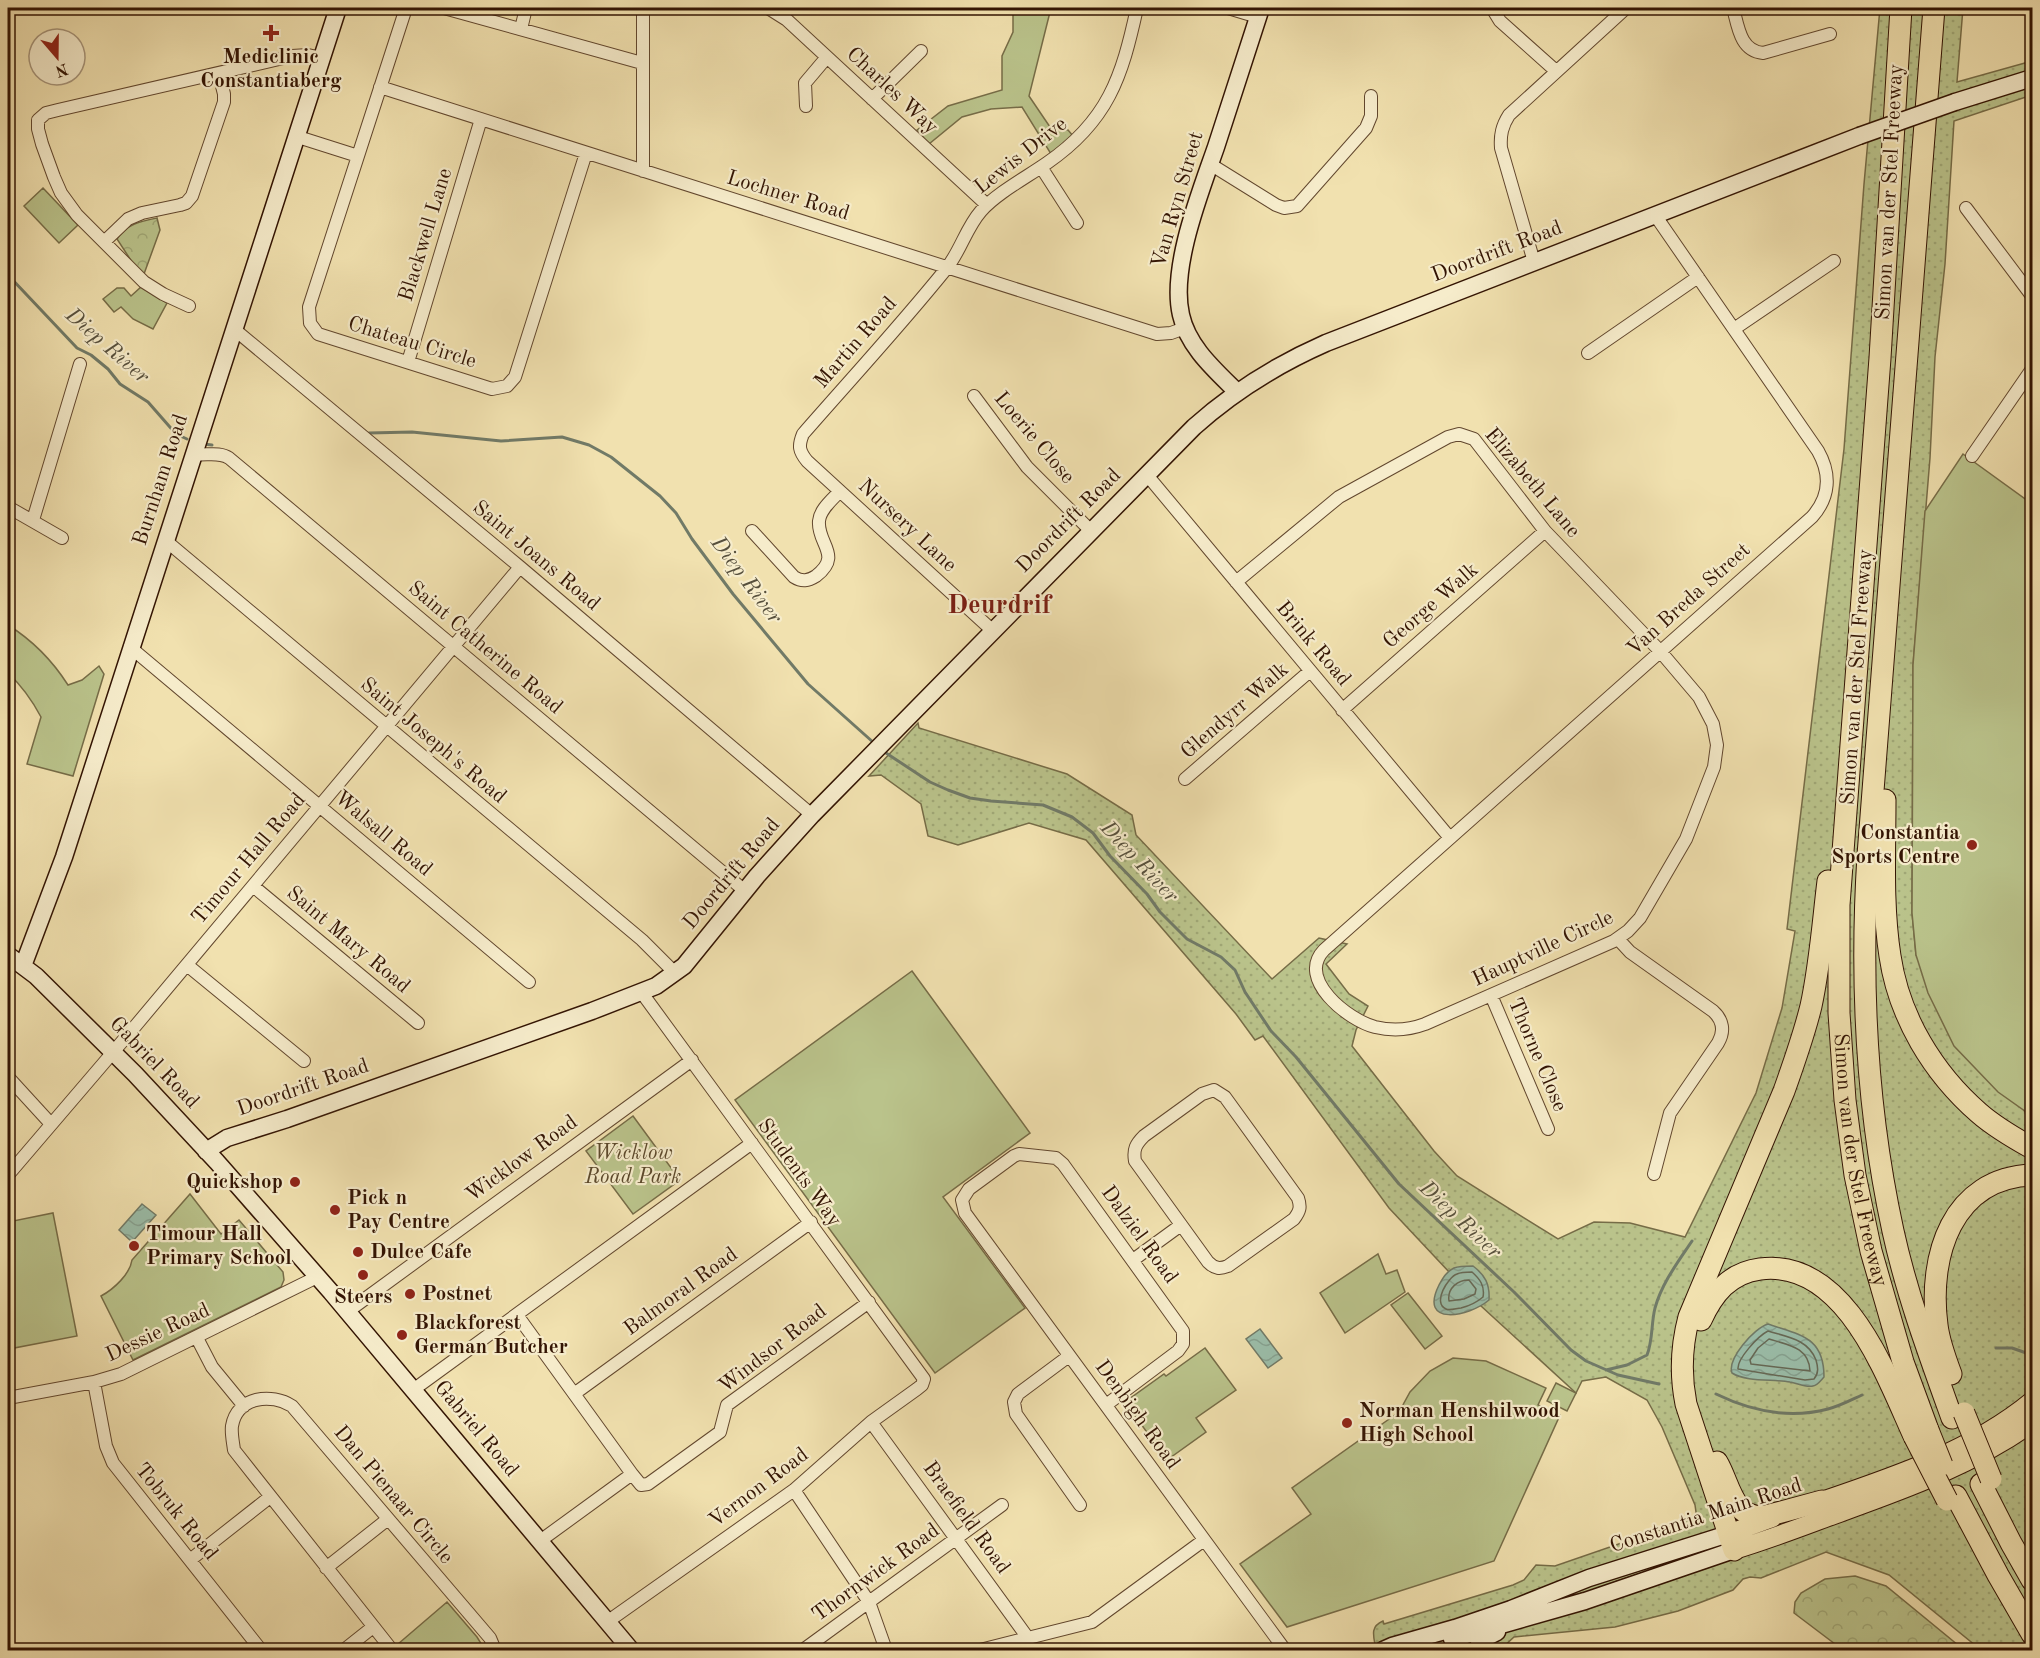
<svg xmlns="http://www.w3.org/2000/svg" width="2040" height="1658" font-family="'Old Standard TT',serif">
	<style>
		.grass { fill: url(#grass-dots); stroke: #766c47; stroke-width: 1.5 }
		.forest { fill: url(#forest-crowns); stroke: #766c47; stroke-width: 1.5 }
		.park { fill: #bac38b; stroke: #766c47; stroke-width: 1.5 }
		.water { fill: url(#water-waves); stroke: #717a67; stroke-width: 1.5 }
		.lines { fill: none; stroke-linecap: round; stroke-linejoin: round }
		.shore { stroke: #676956; stroke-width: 1.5 }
		.stream { stroke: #717a67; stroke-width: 3 }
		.street-casing { stroke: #62472e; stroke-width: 14 }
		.secondary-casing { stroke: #331403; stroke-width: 19 }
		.primary-casing { stroke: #331403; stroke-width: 20 }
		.highway-casing { stroke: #331403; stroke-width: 23 }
		.street { stroke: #f6eccb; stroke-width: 12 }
		.secondary { stroke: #f6eccb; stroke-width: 16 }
		.primary { stroke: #f1e1af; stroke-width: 18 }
		.highway { stroke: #f1e1af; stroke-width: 21 }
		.secondary-bridge-casing { stroke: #331403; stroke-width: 19; stroke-linecap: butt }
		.highway-bridge-casing { stroke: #331403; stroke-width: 23; stroke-linecap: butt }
		.secondary-bridge { stroke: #f6eccb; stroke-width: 16 }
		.highway-bridge { stroke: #f1e1af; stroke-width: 21 }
		.poi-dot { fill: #8f2418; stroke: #f6eccb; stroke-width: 2 }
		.labels { text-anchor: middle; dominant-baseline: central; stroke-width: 4.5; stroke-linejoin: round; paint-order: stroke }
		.poi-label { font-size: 21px; font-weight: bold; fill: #331403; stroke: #f6eccb; text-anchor: start }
		.street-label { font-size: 21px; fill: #331403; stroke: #f6eccb }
		.park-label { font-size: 21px; font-style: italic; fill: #5c492c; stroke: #f6eccb }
		.water-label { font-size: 22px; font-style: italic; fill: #57503d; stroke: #f6eccb }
		.district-label { font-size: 27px; font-weight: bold; fill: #7a1f14; stroke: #f6eccb }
	</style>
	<defs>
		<pattern id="grass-dots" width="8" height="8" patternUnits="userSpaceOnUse" patternTransform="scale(1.5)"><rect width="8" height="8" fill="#bac38b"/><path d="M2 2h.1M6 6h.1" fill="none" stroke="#a0a776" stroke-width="1.8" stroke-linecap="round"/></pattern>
		<pattern id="forest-crowns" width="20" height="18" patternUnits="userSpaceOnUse" patternTransform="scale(1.5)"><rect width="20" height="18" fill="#bac38b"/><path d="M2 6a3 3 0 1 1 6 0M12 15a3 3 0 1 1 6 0" fill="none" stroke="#a0a776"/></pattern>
		<pattern id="water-waves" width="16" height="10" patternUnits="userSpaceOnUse" patternTransform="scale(1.5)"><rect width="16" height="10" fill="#9bbeaa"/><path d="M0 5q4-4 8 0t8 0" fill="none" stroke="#86a291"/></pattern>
	</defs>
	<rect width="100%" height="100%" fill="#f1e1af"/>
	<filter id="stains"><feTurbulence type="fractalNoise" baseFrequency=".00333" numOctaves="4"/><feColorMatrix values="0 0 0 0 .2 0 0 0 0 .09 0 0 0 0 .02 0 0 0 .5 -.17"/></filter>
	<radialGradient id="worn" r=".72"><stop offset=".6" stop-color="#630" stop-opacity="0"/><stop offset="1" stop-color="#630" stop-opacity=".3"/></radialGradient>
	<path class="grass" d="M 1880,8 L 1963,8 L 1957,82 L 2032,61 L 2032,95 L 1954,121 L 1945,264 L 1935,357 L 1930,458 L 1913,665 L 1912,913 L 1916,955 L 2025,1112 L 2032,1116 L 2032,1650 L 1981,1650 L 1889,1575 L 1826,1552 L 1761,1578 L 1750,1577 L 1743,1579 L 1733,1590 L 1678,1611 L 1615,1627 L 1514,1637 L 1500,1650 L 1376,1650 C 1374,1637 1369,1627 1383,1621 L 1384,1624 L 1513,1585 L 1524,1580 L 1536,1565 L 1555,1566 L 1694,1518 L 1696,1512 L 1695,1505 L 1662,1427 L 1647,1400 L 1606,1377 L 1582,1381 L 1576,1393 L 1481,1306 L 1389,1208 L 1263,1036 L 1255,1040 L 1236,1014 L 1086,840 L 1029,823 L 958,845 L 928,836 L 921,804 L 881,775 L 869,776 L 918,723 L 919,728 L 1067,774 L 1132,815 L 1136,835 L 1272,979 L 1319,938 L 1347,944 L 1326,964 L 1349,994 L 1368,1006 L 1356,1030 L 1352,1046 L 1434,1151 L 1457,1176 L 1558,1239 L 1594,1222 L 1630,1223 L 1685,1237 L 1756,1093 L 1782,1008 L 1795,931 L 1787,929 L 1844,449 L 1864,184 Z"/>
	<path class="forest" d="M 157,218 L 160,230 L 144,274 L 134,265 L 117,239 C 126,224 142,221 157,218 Z
		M 1855,1576 L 1886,1586 L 1964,1650 L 1843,1650 L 1794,1613 L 1795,1602 L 1801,1593 L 1825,1579 Z"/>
	<path class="park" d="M 1013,8 L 1045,8 L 1050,12 L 1029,96 L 1052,130 L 1068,130 L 1073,136 L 1051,154 L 1022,107 L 991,109 L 962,117 L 929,144 L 917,130 L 948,106 L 1002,90 L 1002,56 L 1013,32 Z
		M 43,188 L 78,225 L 59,243 L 24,206 Z
		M 141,287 L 167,303 L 153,329 L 133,319 L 121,307 L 114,312 L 103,299 L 117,288 L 124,288 L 131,296 Z
		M 1963,454 L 2032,504 L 2032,1116 L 1998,1092 L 1954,1046 L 1928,993 L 1916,955 L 1912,913 L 1913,665 L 1925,511 Z
		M 8,625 C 32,640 52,660 68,685 L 82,680 L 99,666 L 104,674 L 73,776 L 27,764 L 41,717 C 32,700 22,686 8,673 Z
		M 912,971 L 1030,1133 L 943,1197 L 1025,1308 L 935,1373 L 735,1100 Z
		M 633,1116 L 680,1180 L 633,1214 L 586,1151 Z
		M 190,1194 L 221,1234 L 239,1220 L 283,1272 L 284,1280 L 281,1287 L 133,1360 L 101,1296 C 114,1289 130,1274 132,1260 Z
		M 53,1213 L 77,1336 L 14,1348 L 8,1315 L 8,1222 Z
		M 1378,1254 L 1386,1274 L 1397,1270 L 1405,1292 L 1345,1333 L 1320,1293 Z
		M 1408,1293 L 1442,1336 L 1425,1349 L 1391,1305 Z
		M 1205,1348 L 1236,1390 L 1196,1418 L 1206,1432 L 1167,1460 L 1125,1402 L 1164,1374 L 1166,1376 Z
		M 1453,1358 L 1486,1361 L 1546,1388 L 1538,1405 L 1560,1415 L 1494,1561 L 1287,1627 L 1240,1564 L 1311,1514 L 1292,1488 L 1399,1412 L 1410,1392 L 1430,1371 Z
		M 1556,1383 L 1576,1393 L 1567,1411 L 1547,1401 Z
		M 447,1602 L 477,1637 L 485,1650 L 403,1650 L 398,1644 Z"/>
	<path class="water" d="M 142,1204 L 156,1215 L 132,1242 L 119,1230 Z
		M 1473,1266 C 1485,1275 1490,1284 1489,1300 C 1469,1317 1418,1327 1439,1285 C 1443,1278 1446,1272 1454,1268 C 1459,1266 1467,1266 1473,1266 Z
		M 1768,1324 C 1799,1335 1824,1336 1824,1377 C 1821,1380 1818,1385 1813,1386 C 1806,1388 1797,1383 1790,1382 C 1773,1379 1746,1382 1732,1373 C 1727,1359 1754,1328 1768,1324 Z
		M 1260,1329 L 1282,1358 L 1268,1368 L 1246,1339 Z"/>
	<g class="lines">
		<path class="shore" d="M 1472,1272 C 1480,1279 1485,1286 1483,1297 C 1476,1303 1469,1306 1461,1308 C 1457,1308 1450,1311 1446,1309 C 1432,1303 1448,1277 1457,1274 C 1461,1272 1468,1272 1472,1272 Z
			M 1469,1280 L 1476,1289 L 1475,1294 L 1464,1299 L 1449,1301 C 1447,1288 1458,1280 1469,1280 Z
			M 1768,1331 C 1787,1337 1808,1339 1816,1360 C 1818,1367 1819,1373 1814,1379 L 1805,1380 L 1738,1369 C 1737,1359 1758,1336 1768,1331 Z
			M 1769,1339 C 1788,1345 1809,1347 1810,1371 L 1751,1364 L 1750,1360 L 1758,1348 Z"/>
		<path class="stream" d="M 8,275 L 77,348 L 91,355 L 108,369 L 120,384 L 148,402 L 176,434 L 187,439
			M 369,433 L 412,432 L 501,441 L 562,437 L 589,445 L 611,457 L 660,496 L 676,513 L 692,539 L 733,594 L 808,684 L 874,743
			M 203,444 L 212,445
			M 883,751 L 930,782 L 948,790 L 970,798 L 991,801 L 1043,805 L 1072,817 L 1093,833 L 1110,856 L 1147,894 L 1160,912 L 1187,939 L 1221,957 L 1235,970 L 1245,992 L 1271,1031 L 1296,1057 L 1399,1184 L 1514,1292 L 1571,1350 L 1586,1361 L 1618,1375 L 1659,1384
			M 1996,1348 L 2012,1348 L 2032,1355
			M 1606,1370 L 1627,1365 L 1647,1355 C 1653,1340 1651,1324 1655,1308 C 1662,1283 1678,1262 1692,1241
			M 1716,1394 C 1751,1411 1790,1419 1828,1409 C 1840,1406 1851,1400 1862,1395"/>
		<defs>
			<path id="street" d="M 406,8 L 309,307 L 310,323 L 318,334 L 492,389 L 507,386 L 515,377 L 586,153
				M 444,8 L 642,63
				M 643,8 L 643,171
				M 768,8 L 787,20 L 987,205
				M 1228,8 L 1258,17
				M 1492,8 L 1500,21 L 1556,71
				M 1733,8 C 1738,26 1740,51 1763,53 L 1830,34
				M 521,29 L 526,8
				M 380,87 L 1157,334 L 1171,333 L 1185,328
				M 872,99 L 921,51
				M 806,106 L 805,83 L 827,57
				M 295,136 L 358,156
				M 1210,164 L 1276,205 L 1284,208 L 1297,206 L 1366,128 L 1371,116 L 1371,96
				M 1041,167 L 1077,223
				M 1966,208 L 2032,296
				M 104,242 L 128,219 L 142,213 L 180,205 L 186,203 L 192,196 L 224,102 L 224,94 L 219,74
				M 1534,262 L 1501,148 C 1500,135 1502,126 1509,115 L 1626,8
				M 189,306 L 163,294 L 144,282 L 77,215 L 61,193 L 54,177 L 42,144 L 38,129 L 38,120 L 46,113 L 58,110 L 292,56 L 308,55 L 321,58
				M 234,329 L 520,567 L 812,815
				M 1734,329 L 1834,261
				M 1588,353 L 1698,277
				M 408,362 L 481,119
				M 974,396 L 1027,467 L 1091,531
				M 193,454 C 205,456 219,451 229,458 L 745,891
				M 1972,456 L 2032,369
				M 1147,475 L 1450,838
				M 8,507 L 62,538
				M 33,520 L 80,364
				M 752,531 L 794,577 C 802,582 808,581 816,576 C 843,555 817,544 819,521 C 820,509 833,499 840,491
				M 165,540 L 642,940 L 675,973
				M 1236,582 L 1339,497 L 1448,437 L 1459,434 L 1474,439 L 1545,531 L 1660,651 L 1699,697 L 1713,724 L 1717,745 L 1714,767 L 1686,839 L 1640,918 L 1628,931 L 1614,941 L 1425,1024 C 1409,1030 1392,1031 1375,1027 C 1348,1020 1296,979 1324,950 L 1812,517 C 1830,497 1831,474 1818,451 L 1655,215
				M 993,631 L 807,461 C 799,451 798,446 803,434 C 851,379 900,326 946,269 C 960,252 966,228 981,211 C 997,193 1027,177 1047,163 C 1108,121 1122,77 1137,8
				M 130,647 L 529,982
				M 1342,710 L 1545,531
				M 1185,779 L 1310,671
				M 253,886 L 418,1023
				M 1618,939 L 1630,952 L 1713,1011 C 1723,1020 1725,1031 1718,1043 L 1670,1113 L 1654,1174
				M 187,965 L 304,1061
				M 1491,995 L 1548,1129
				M 8,1077 L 51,1124
				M 1214,1090 L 1225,1097 L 1298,1198 C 1301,1207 1300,1211 1294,1219 L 1228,1266 C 1220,1269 1215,1269 1208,1262 L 1135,1161 C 1133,1149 1136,1144 1144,1136 L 1202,1094 Z
				M 8,1175 L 132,1030 L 520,567
				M 1133,1260 L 1181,1225
				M 347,1312 L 692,1060
				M 517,1315 L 632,1474
				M 197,1338 L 212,1367 L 244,1406
				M 1069,1356 L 1018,1394 L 1014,1402 L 1016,1414 L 1080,1505
				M 94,1382 L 106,1446 L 113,1463 L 261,1650
				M 413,1390 L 752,1143
				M 574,1394 L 811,1222
				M 8,1398 L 94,1382 L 121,1374 L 317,1277
				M 1106,1405 L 1178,1351 L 1183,1344 L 1183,1331 L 1063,1164 L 1056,1158 L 1019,1154 L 1014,1156 L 969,1189 L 962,1200 L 965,1213 L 1285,1650
				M 871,1422 L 1028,1638
				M 794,1490 L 869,1602 L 886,1650
				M 540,1541 L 632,1474 L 641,1485 L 648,1484 L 720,1432 L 727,1405 L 869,1302
				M 190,1560 L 270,1497
				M 326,1568 L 388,1519
				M 607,1622 L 794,1490 L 871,1422 L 917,1389 L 922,1385 L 924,1379 L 642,993
				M 344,1650 L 373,1627
				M 392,1650 L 234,1450 C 233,1442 231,1433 232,1426 C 237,1396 272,1393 292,1406 L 490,1638 L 495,1650
				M 803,1650 L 1002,1505
				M 980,1650 L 1092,1622 L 1204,1540"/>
			<path id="secondary" d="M 1955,102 L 2032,78
				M 1237,392 C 1215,370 1188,347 1181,315 C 1170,268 1200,193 1216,147 C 1231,100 1246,54 1261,8
				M 8,955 L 36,976 L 135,1074 L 217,1162 L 331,1292 L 631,1650
				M 23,966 L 64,857 L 338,8
				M 206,1151 L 227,1138 L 287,1119 L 592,1011 L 656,986 L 684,966 L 757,876 L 812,815 L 1194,427 C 1234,391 1276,365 1326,343 L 1859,136
				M 1452,1639 L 1585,1601 L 1734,1550
				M 1383,1650 L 1392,1646 L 1455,1628 L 1511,1609 L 1589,1578 L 1728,1534
				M 1475,1650 L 1487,1637 L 1497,1632"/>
			<path id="primary" d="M 1810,1505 C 1886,1479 1969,1453 2032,1401
				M 1728,1534 L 1772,1518
				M 1734,1550 C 1771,1539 1806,1525 1842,1512 C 1909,1488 1974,1464 2032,1423"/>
			<g id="highway">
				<path id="s1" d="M 1901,8 L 1880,358 L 1839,905 L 1839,1013 L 1845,1100 L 1850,1138 L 1855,1175 L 1871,1251 L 1903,1362 L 1928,1430"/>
				<path d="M 1934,8 L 1868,855 C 1860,982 1866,1107 1893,1231 C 1907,1295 1930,1357 1952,1418"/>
				<path d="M 1885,800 C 1885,852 1882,905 1890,956 C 1899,1017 1933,1073 1979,1113 C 1995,1127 2014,1138 2032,1148"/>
				<path d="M 1701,1320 C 1713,1294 1729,1273 1760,1269 C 1845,1258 1886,1375 1914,1436"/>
				<path d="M 1951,1374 C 1945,1358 1939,1342 1937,1325 C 1928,1256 1952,1178 2032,1175"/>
				<path d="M 1717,1462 C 1730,1483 1732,1521 1766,1516 L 1822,1501"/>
				<path d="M 1981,1484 L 2011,1543 L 2032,1580"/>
				<path d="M 1956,1496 L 1998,1575 L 2032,1634"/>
				<path d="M 1734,1550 L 1686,1404 C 1680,1374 1681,1347 1689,1317 L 1784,1091 C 1794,1063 1804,1035 1811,1006 C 1820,965 1823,922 1828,881"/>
			</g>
		</defs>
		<use href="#street" class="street-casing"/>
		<use href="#secondary" class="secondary-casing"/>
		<use href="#primary" class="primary-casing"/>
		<use href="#highway" class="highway-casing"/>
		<use href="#street" class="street"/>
		<use href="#secondary" class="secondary"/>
		<use href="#primary" class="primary"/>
		<use href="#highway" class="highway"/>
		<defs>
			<path id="secondary-bridge" d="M 1859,136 L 1955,102"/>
			<path id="highway-bridge" d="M 1964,1413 L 1991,1479
				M 1928,1430 L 1942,1465
				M 1914,1436 L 1947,1500"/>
		</defs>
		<use href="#secondary-bridge" class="secondary-bridge-casing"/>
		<use href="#highway-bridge" class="highway-bridge-casing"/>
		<use href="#secondary-bridge" class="secondary-bridge"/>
		<use href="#highway-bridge" class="highway-bridge"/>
	</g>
	<g class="poi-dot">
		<path d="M268 24h6v6h6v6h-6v6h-6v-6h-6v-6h6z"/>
		<circle cx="1972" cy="845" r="6"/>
		<circle cx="295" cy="1182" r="6"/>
		<circle cx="335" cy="1210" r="6"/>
		<circle cx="134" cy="1246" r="6"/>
		<circle cx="358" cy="1252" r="6"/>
		<circle cx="363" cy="1275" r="6"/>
		<circle cx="410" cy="1294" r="6"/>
		<circle cx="402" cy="1335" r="6"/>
		<circle cx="1347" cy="1423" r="6"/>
	</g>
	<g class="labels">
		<g class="poi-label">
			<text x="271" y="57" text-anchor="middle">Mediclinic<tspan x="271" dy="24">Constantiaberg</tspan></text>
			<text x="1960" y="833" text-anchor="end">Constantia<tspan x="1960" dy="24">Sports Centre</tspan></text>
			<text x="283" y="1182" text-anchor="end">Quickshop</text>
			<text x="347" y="1198">Pick n<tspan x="347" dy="24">Pay Centre</tspan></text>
			<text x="146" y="1234">Timour Hall<tspan x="146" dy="24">Primary School</tspan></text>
			<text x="370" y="1252">Dulce Cafe</text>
			<text x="422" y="1294">Postnet</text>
			<text x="363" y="1297" text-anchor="middle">Steers</text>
			<text x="414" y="1323">Blackforest<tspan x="414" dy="24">German Butcher</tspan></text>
			<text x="1359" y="1411">Norman Henshilwood<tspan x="1359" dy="24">High School</tspan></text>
		</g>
		<g class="street-label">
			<text transform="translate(892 91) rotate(43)">Charles Way</text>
			<text transform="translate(1021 156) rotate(-38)">Lewis Drive</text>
			<text transform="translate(1890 192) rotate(-87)">Simon van der Stel Freeway</text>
			<text transform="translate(788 196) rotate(17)">Lochner Road</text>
			<text transform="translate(1178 200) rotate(-74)">Van Ryn Street</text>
			<text transform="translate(426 235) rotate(-73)">Blackwell Lane</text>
			<text transform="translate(1497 252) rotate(-21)">Doordrift Road</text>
			<text transform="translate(412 343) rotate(17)">Chateau Circle</text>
			<text transform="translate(856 343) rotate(-49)">Martin Road</text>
			<text transform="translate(1034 438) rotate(50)">Loerie Close</text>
			<text transform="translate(161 480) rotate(-72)">Burnham Road</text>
			<text transform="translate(1532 483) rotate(50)">Elizabeth Lane</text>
			<text transform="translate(1069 521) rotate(-45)">Doordrift Road</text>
			<text transform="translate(907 526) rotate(43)">Nursery Lane</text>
			<text transform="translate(536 556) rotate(40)">Saint Joans Road</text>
			<text transform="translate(1689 600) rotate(-42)">Van Breda Street</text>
			<text transform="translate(1431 606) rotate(-41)">George Walk</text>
			<text transform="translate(1313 644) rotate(50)">Brink Road</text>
			<text transform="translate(485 648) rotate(40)">Saint Catherine Road</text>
			<text transform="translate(1857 677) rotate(-86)">Simon van der Stel Freeway</text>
			<text transform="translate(1235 711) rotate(-41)">Glendyrr Walk</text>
			<text transform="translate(433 741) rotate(40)">Saint Joseph's Road</text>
			<text transform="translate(383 834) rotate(40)">Walsall Road</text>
			<text transform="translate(249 859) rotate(-50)">Timour Hall Road</text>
			<text transform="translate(732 874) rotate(-50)">Doordrift Road</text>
			<text transform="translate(348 940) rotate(40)">Saint Mary Road</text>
			<text transform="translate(1543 949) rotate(-25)">Hauptville Circle</text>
			<text transform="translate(1537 1055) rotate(67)">Thorne Close</text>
			<text transform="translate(154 1063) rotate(46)">Gabriel Road</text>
			<text transform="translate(303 1088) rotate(-19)">Doordrift Road</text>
			<text transform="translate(522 1159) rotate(-36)">Wicklow Road</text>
			<text stroke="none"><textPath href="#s1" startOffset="1156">Simon van der Stel Freeway</textPath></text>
			<text transform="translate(799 1173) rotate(54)">Students Way</text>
			<text transform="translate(1139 1235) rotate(54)">Dalziel Road</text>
			<text transform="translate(681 1292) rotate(-36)">Balmoral Road</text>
			<text transform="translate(158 1333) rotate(-25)">Dessie Road</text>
			<text transform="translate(773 1349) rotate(-38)">Windsor Road</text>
			<text transform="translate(1137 1415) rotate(54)">Denbigh Road</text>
			<text transform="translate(476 1429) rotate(50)">Gabriel Road</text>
			<text transform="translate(759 1488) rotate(-37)">Vernon Road</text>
			<text transform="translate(393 1495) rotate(50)">Dan Pienaar Circle</text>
			<text transform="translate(176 1512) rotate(51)">Tobruk Road</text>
			<text transform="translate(1706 1516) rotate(-18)">Constantia Main Road</text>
			<text transform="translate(966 1518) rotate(54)">Braefield Road</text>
			<text transform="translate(876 1573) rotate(-36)">Thornwick Road</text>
		</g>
		<g class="park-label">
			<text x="633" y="1153">Wicklow<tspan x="633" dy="24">Road Park</tspan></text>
		</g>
		<g class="water-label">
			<text transform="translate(107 346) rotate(41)">Diep River</text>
			<text transform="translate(746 580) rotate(53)">Diep River</text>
			<text transform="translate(1139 862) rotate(47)">Diep River</text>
			<text transform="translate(1460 1220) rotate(43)">Diep River</text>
		</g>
		<g class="district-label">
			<text x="999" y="605">Deurdrif</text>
		</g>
	</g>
	<rect width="2040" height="1658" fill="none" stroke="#f1e1af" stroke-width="30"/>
	<rect x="9" y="9" width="2022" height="1640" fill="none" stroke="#331403" stroke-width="3"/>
	<rect x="15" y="15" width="2010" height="1628" fill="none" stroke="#331403" stroke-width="1.5"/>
	<g transform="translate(57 57) rotate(160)"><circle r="28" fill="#f6eccb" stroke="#a8967b" stroke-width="1.5"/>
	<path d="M0-4.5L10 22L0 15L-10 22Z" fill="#8f2418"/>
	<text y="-9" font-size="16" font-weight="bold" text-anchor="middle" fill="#331403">N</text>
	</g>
	<rect width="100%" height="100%" filter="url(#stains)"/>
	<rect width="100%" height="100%" fill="url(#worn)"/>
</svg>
